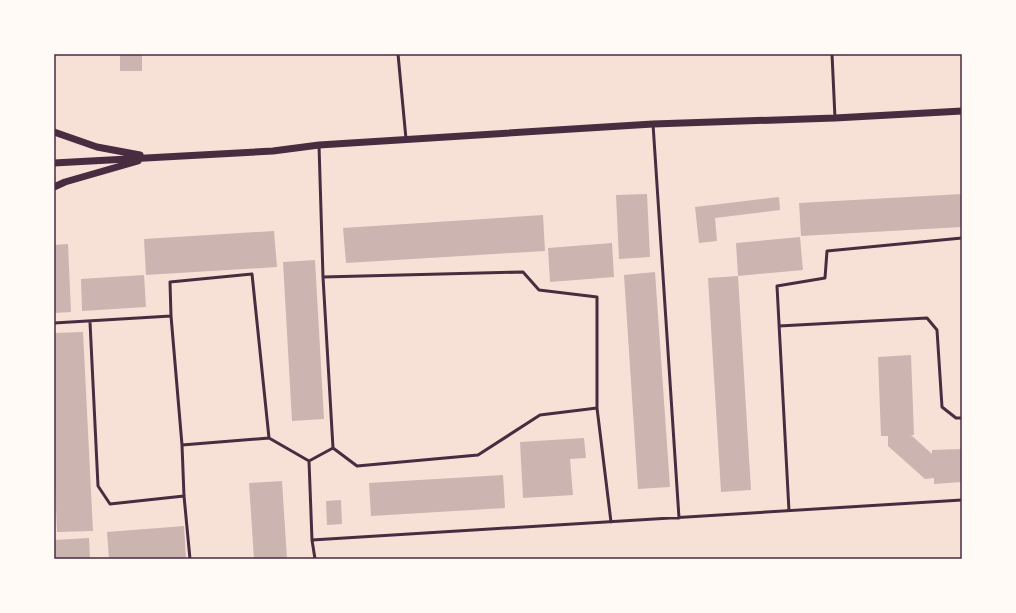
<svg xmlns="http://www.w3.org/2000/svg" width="1016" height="613" font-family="Rubik,sans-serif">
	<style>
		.building { fill: #ccb4b1 }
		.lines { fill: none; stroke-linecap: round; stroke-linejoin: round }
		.service { stroke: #4a2c40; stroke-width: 3 }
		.tertiary { stroke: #4a2c40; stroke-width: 7 }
		.neatline { fill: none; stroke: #4a2c40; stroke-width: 1.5 }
	</style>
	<rect width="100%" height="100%" fill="#f7e1d7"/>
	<path class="building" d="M 120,54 L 142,54 L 142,71 L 120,71 Z
		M 647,194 L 650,257 L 619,259 L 616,195 Z
		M 962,194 L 962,227 L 801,236 L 799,203 Z
		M 779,197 L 780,210 L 715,218 L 717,241 L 699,243 L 695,207 Z
		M 543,215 L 545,251 L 346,263 L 343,228 Z
		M 274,231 L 277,267 L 146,275 L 144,239 Z
		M 800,237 L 803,270 L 738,276 L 736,243 Z
		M 612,243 L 614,277 L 550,282 L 548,248 Z
		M 68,244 L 71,312 L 54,313 L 54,245 Z
		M 315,260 L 324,419 L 292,421 L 283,262 Z
		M 655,272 L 670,487 L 638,489 L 624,275 Z
		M 144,275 L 146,307 L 82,311 L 81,279 Z
		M 738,276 L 751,490 L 721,492 L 708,278 Z
		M 83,332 L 93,531 L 57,532 L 54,462 L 54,333 Z
		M 911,355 L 914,435 L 911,435 L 932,454 L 932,450 L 962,449 L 962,482 L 934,484 L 934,478 L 925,479 L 888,446 L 888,436 L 881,436 L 878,357 Z
		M 584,438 L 586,458 L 570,459 L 573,495 L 523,498 L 520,442 Z
		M 503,475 L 505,508 L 371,516 L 369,483 Z
		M 282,481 L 287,559 L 254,559 L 249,483 Z
		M 341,500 L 342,524 L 327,525 L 326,501 Z
		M 184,526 L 186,559 L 109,559 L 107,532 Z
		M 89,538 L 90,559 L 55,559 L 54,540 Z"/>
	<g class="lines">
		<path class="service" d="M 398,54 L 406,139
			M 832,54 L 835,118
			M 653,124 L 679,518
			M 319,145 L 323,277 L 333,448 L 357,466 L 478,455 L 540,415 L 597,408
			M 323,277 L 523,272 L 539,290 L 597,297 L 597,408 L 611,522
			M 90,322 L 98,486 L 110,504 L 184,496
			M 54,323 L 171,316
			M 779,326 L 927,318 L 937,330 L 942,407 L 956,418 L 962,418
			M 182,445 L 269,438
			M 309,461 L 333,448
			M 789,511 L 777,286 L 825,278 L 827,251 L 962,238
			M 312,540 L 962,500
			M 190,559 L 184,496 L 182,445 L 171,316 L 170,282 L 252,274 L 269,438 L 309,461 L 312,540 L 315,559"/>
		<path class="tertiary" d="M 54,132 L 97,147 L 140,155
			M 54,163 L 273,151 L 319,145 L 653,124 L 835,118 L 962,111
			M 54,187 L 65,182 L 138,161"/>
	</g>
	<rect width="1016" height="613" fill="none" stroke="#fffaf5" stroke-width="110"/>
	<rect x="55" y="55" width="906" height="503" class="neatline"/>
</svg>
